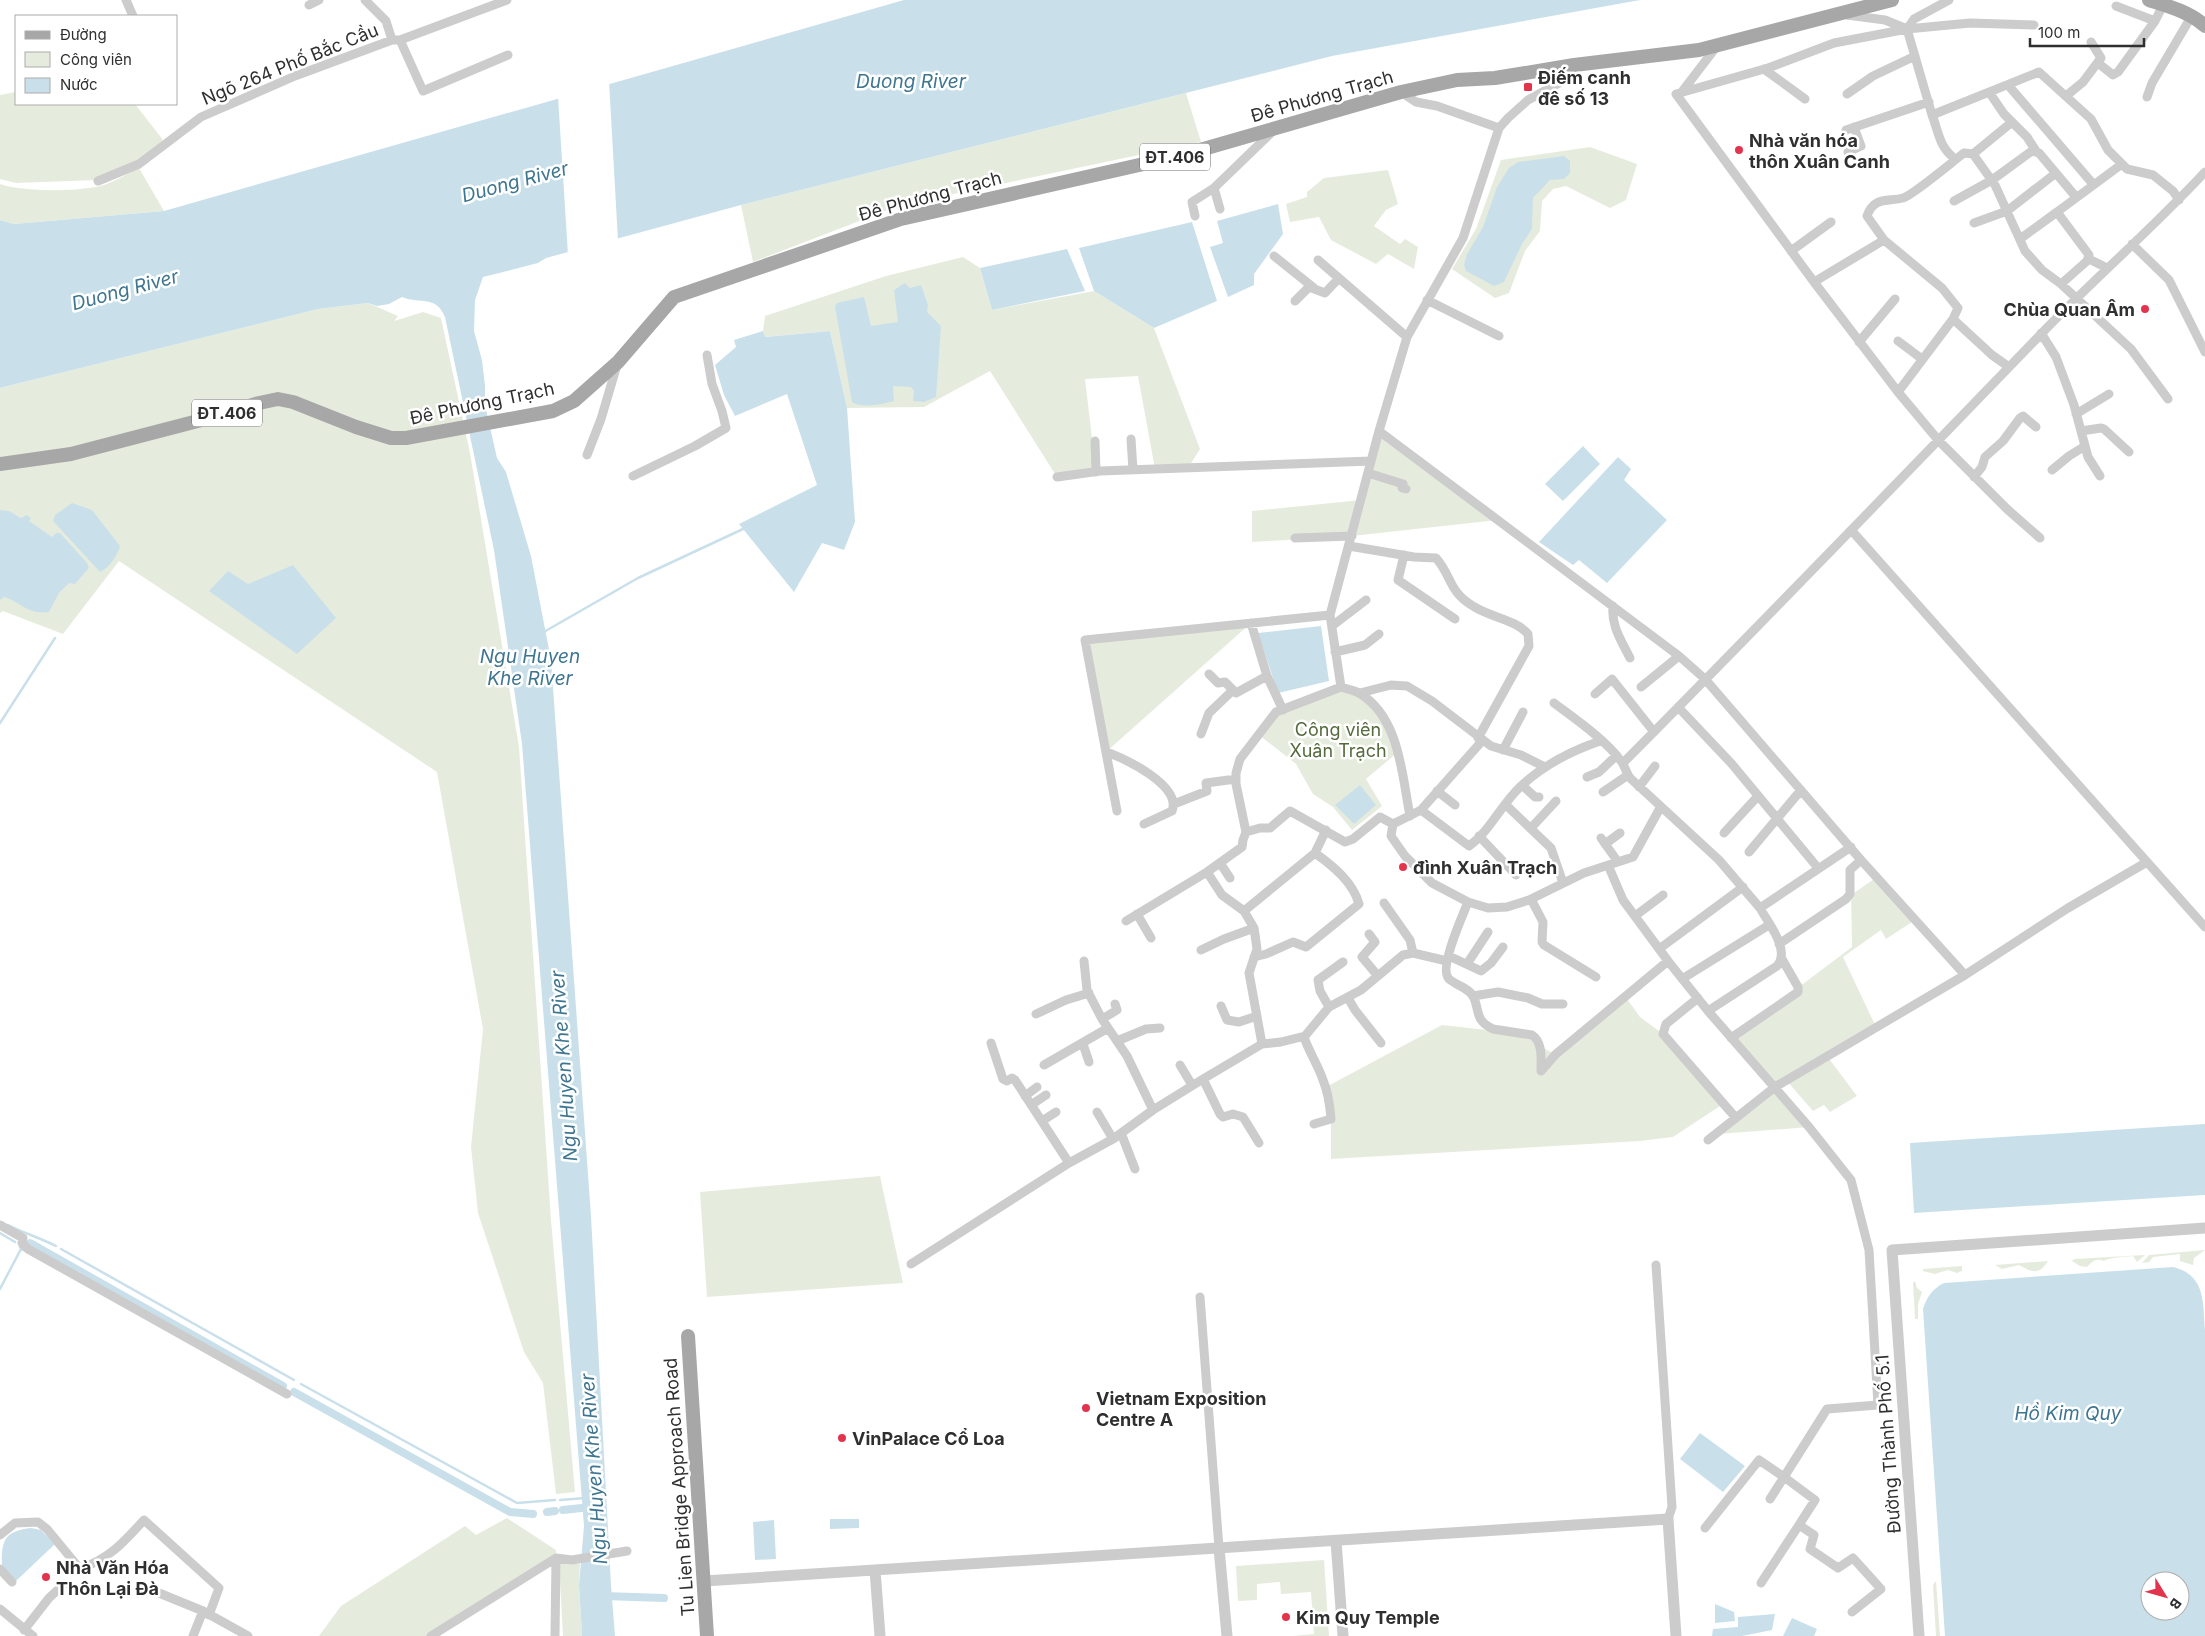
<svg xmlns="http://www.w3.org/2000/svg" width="2205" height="1636" font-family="Inter,sans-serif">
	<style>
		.green { fill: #e6ecdd }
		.water { fill: #c9e0eb; fill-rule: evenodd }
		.pier { fill: #fff }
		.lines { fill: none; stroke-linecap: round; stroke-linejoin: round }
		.stream { stroke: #c9e0eb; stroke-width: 2.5 }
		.canal { stroke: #c9e0eb; stroke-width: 8 }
		.minor { stroke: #ccc; stroke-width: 9 }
		.tertiary { stroke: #ccc; stroke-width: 11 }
		.primary { stroke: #a7a7a7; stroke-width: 14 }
		.poi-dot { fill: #e2344d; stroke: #fff; stroke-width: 2 }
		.labels { text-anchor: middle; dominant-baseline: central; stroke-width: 5; stroke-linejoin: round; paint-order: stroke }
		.shield { fill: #fff; stroke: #6d6d6d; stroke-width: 1 }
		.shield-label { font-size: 16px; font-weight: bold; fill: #2f2f2f }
		.street-label { font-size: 18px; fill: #2f2f2f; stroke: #fff }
		.poi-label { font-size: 18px; font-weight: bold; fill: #2f2f2f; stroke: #fff; text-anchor: start }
		.park-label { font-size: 18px; fill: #556a3d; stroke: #fff }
		.water-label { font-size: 19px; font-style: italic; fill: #3e7590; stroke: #fff }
	</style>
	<rect width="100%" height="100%" fill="#fff"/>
	<path class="green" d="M 16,92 L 16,104 L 135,104 L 163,140 L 138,162 L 97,180 L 16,183 L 0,179 L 0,95 Z
		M 1186,93 L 1201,142 L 901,205 L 753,262 L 741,205 Z
		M 1590,147 L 1637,164 L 1626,200 L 1610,208 L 1566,186 L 1553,189 L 1542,201 L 1540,231 L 1525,251 L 1509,293 L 1495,298 L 1452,269 L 1476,229 L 1501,160 Z
		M 139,168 L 164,211 L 14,224 L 0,220 L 0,184 C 22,192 82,192 104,185 C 116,181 128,173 139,168 Z
		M 1388,170 L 1398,204 L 1386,210 L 1374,226 L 1400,244 L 1405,239 L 1418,247 L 1414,269 L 1388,254 L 1376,264 L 1331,240 L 1319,217 L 1290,222 L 1286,204 L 1307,197 L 1307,192 L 1324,178 Z
		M 963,257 L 980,268 L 992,310 L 1094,291 L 1154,328 L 1200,449 L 1188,468 L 1155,469 L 1138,376 L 1085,379 L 1096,472 L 1057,477 L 990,371 L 924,407 L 847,408 L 830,331 L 764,337 L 763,331 L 765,316 L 886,276 Z
		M 368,303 L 398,316 L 394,321 L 423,312 L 441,318 L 470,453 L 519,747 L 551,1220 L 575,1492 L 556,1494 L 543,1383 L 524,1352 L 478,1213 L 471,1147 L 483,1029 L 437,772 L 119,561 L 63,634 L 3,611 L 0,613 L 0,388 L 318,309 Z
		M 1379,431 L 1498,520 L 1352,536 L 1252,542 L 1252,511 L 1361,500 Z
		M 1251,623 L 1106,752 L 1085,640 Z
		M 1341,687 L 1360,693 L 1378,711 L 1398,752 L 1366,779 L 1382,806 L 1352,830 L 1333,807 L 1313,794 L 1296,764 L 1259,735 L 1276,712 Z
		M 1877,877 L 1915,920 L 1886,939 L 1881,930 L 1843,957 L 1876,1027 L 1827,1056 L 1857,1096 L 1830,1112 L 1824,1105 L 1813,1111 L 1786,1080 L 1775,1087 L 1809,1127 L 1719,1134 L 1774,1087 L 1731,1038 L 1852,947 L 1851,895 Z
		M 1625,996 L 1640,1017 L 1663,1034 L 1723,1104 L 1673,1137 L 1640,1141 L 1331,1159 L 1331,1119 L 1326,1087 L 1442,1025 L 1532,1035 L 1540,1046 L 1556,1055 Z
		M 880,1176 L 903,1283 L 707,1297 L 700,1192 Z
		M 2205,1250 L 2194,1258 L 2193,1265 L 2180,1261 L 2180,1254 L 2153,1257 L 2149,1262 L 2142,1263 L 2149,1255 Z
		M 2145,1255 L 2137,1262 L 2133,1256 C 2127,1257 2109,1257 2104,1261 C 2096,1258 2093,1261 2087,1267 L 2080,1266 L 2072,1261 L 2074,1259 Z
		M 2048,1261 C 2039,1276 2031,1272 2019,1265 L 2002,1269 L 1995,1265 Z
		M 1962,1266 L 1962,1271 L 1957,1273 L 1948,1270 L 1935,1274 L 1923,1271 L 1923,1269 Z
		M 1915,1281 L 1917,1288 L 1922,1292 L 1918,1304 L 1918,1319 L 1915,1319 L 1913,1283 Z
		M 507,1518 L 556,1550 L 556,1558 L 431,1636 L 319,1636 L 341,1606 L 465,1526 L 476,1535 Z
		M 1324,1560 L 1329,1636 L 1293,1636 L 1314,1634 L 1311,1592 L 1281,1594 L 1280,1582 L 1257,1584 L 1257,1600 L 1238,1601 L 1236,1566 Z
		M 559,1562 L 580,1564 L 579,1585 L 582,1636 L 563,1636 Z
		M 1936,1581 L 1940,1636 L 1936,1636 L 1933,1585 Z"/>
	<path class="water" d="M 904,0 L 1640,0 L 1332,56 L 741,205 L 546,258 L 538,263 L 483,277 L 475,300 L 474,331 L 482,360 L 485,386 L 485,405 L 497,458 L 506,472 L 531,556 L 551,660 L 591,1216 L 611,1585 L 615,1636 L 582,1636 L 579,1585 L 584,1526 L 522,744 L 494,550 L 445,317 C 435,294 421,305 402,297 L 389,304 L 377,306 L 368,303 L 318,309 L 0,388 L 0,220 L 14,224 L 164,211 Z
		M 1564,156 L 1570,161 L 1570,173 L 1564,179 L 1550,180 L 1533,198 L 1532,229 L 1522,244 L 1504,282 L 1494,286 L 1466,271 L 1464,265 L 1467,254 L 1483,227 L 1497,187 L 1509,168 L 1518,162 Z
		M 1278,204 L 1283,234 L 1254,274 L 1254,285 L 1228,297 L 1210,247 L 1223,243 L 1217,221 Z
		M 1192,222 L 1217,301 L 1154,328 L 1094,291 L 1079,248 Z
		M 1067,249 L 1085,291 L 992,310 L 980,268 Z
		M 905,283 L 910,288 L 921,285 L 928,305 L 927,312 L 941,326 L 936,397 L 924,402 L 913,401 L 914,391 L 911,387 L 893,386 L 894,401 C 881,404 864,409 852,402 L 835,307 L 837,303 L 864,297 L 871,326 L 898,322 L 894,290 Z
		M 763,331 L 765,337 L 830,331 L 847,408 L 855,522 L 844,550 L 822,543 L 794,592 L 739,524 L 817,485 L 787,394 L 735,416 L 724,395 L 715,365 L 736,347 L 734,340 Z
		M 1583,446 L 1600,464 L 1563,501 L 1545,484 Z
		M 1618,457 L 1631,469 L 1624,480 L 1667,520 L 1607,583 L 1579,560 L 1573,565 L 1539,542 Z
		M 72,503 L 92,510 L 120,546 C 118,555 109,568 100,572 L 53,521 L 55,515 Z
		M 0,510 L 9,511 L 21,518 L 27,515 L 31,518 L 29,521 L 52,537 L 56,533 L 60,533 L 87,563 L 89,568 L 75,584 L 69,583 L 59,593 L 49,612 C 26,615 20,601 4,597 L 0,600 Z
		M 293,565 L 336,618 L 297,654 L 209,591 L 228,571 L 248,584 Z
		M 1321,626 L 1329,681 L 1278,693 L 1258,633 Z
		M 1360,785 L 1376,805 L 1354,824 L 1335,805 Z
		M 2205,1124 L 2205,1195 L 1914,1213 L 1910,1143 Z
		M 2173,1267 C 2205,1275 2203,1300 2205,1330 L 2205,1636 L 1945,1636 L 1923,1309 C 1927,1297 1932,1289 1944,1283 ZM 2150,1581 L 2180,1581 L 2180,1611 L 2150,1611 Z
		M 1700,1433 L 1745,1466 L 1723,1492 L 1680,1459 Z
		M 830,1519 L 859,1519 L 859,1528 L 830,1529 Z
		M 774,1520 L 776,1559 L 755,1560 L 753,1522 Z
		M 31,1528 L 41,1530 L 55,1544 L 16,1581 L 2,1567 C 1,1541 4,1531 31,1528 Z
		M 1715,1604 L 1734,1612 L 1735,1621 L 1715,1623 Z
		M 1775,1614 L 1772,1630 L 1742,1636 L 1712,1636 L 1713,1629 L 1738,1627 L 1738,1617 Z
		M 1792,1618 L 1817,1629 L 1814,1636 L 1783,1636 Z"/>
	<path class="pier" d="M 609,81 L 618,241 L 568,255 L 558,96 Z"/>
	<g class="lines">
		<path class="stream" d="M 542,633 L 638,578 L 743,529
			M 0,723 L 55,638
			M 8,1225 C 24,1233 40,1238 56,1246
			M 0,1233 L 15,1242
			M 61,1249 L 294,1380
			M 0,1289 L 22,1247
			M 301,1384 L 517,1503 L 555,1500
			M 560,1500 L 585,1498"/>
		<path class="canal" d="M 23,1247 L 30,1243 L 283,1386
			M 294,1392 L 510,1512 L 533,1514
			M 563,1510 L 591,1507
			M 547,1512 L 555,1511
			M 604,1596 L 664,1598"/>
		<path class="minor" d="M 126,0 L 133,16
			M 365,0 L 386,21 L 392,40 L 400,40 L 507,0
			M 1949,0 L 1914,19 L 1907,29 L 1932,115 L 2039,72 L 2091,119 L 2108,150 L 2127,169 L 2153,175 L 2173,191 L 2179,200
			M 309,5 L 319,0
			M 2116,6 L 2155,21
			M 1847,15 L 1885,20 L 1907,29
			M 2034,25 L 1970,23 L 1907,29 L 1834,43 L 1768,68 L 1676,94 L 1814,282 L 1898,392 L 1939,441 L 2007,509 L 2040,538
			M 400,40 L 423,91 L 508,55
			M 2098,63 L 2113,75 L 2118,72 L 2155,21 L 2163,5
			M 1764,69 L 1805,99
			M 2008,85 L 2093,184
			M 1401,92 L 1416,102 L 1437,106 L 1499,128
			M 1989,92 L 2004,114 L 2027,137 L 2036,151
			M 1681,93 L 1717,46
			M 1847,94 L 1873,76 L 1915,56
			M 2066,96 L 2083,82 L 2101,58 L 2091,42
			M 2147,97 L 2152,83 L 2191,17
			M 1932,115 C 1939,133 1939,147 1955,159
			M 1846,130 L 1929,102
			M 1848,152 L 1861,146 L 1854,127
			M 1973,154 L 1995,185 L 2025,251 L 2042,270 L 2061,284 L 2131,349 L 2168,399
			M 98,181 L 139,164 L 201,117 L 295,76 L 392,40
			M 1954,201 L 1992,180 L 2032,151 L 2039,153 L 2076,197
			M 1220,209 L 1214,188 L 1274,130
			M 1195,216 L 1192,202 L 1214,188
			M 1974,223 L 2007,211 L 2056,173
			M 2020,239 L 2057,212
			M 1884,240 L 1942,288 L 1958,308 L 1953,319 L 1898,392
			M 2132,244 L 2169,280 L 2205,352
			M 1791,251 L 1831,222
			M 1274,256 L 1314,288
			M 2089,259 L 2107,268
			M 1318,260 L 1407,337
			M 1814,282 L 1884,240 L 1867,216 C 1874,196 1888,202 1903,198 C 1913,195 1952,162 1964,153 L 1973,154 L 2012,122
			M 2061,284 L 2087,261 L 2089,255 L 2057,212 L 2122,164
			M 1427,300 L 1499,336
			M 1295,301 L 1309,287 L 1325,293 L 1339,278
			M 1953,319 L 1992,355 L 2009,367
			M 2041,333 L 2056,357 L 2074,405 L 2088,457 L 2100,476
			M 1898,341 L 1922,359
			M 1859,342 L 1895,299
			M 2076,414 L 2109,394
			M 1379,431 L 1679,656 L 1705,679 L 1861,860 L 1965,975
			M 2081,431 L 2101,428 L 2104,429 L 2129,452
			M 1131,439 L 1133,470
			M 1095,441 L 1096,472
			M 587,455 L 601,419 L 617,365
			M 2052,470 L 2069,456 L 2085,446
			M 1368,473 L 1403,484 L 1402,488 L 1406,489
			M 633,476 L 695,446 L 726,428 L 722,411 L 712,384 L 707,355
			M 1057,477 L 1100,471 L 1371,461
			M 1974,477 L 1982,467 L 1985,457 L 2003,441 L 2020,418 L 2023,416 L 2036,427
			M 1852,531 L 2205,927
			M 1295,538 L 1352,536
			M 1349,546 L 1414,557 L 1436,558 C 1452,576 1448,591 1473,606 C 1489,617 1515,619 1528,634 L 1529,646 L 1478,738
			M 1404,555 L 1398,580 L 1455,619
			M 1613,606 C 1611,626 1621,640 1630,658
			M 1251,623 L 1267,676 L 1283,710
			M 1332,626 L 1366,600
			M 1335,652 L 1365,645 L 1379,634
			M 1209,674 L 1218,683 L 1225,682 L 1236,693 L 1267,676
			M 1641,687 L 1679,656
			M 1360,693 L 1391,685 L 1407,686 L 1432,701 L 1491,746 L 1521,755 L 1545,767
			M 1595,694 L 1612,679 L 1654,732
			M 1554,703 C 1574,718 1606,740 1621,761 C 1625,766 1626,773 1630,778 L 1719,860 L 1760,908
			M 1678,707 L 1731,763 L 1818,868
			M 1201,734 L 1209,713 L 1233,690
			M 1503,750 L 1523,712
			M 1106,752 C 1125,758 1182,786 1172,811 L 1144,824
			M 1623,763 C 1764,621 1903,477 2042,333 C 2095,278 2153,228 2205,172
			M 1587,777 L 1599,772 L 1616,756
			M 1522,785 L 1535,797 L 1539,797
			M 1639,787 L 1655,766
			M 1437,791 L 1455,805
			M 1603,792 L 1628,775
			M 1174,804 L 1207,791 L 1206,783 L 1236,779
			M 1506,805 L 1551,848 L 1563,883
			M 1421,810 L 1469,846 C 1490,831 1501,805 1520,787 C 1542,766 1571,751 1600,741
			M 1117,811 L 1085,640 L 1330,615
			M 1410,816 C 1402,776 1400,717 1359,693 C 1354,690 1347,689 1341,687 L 1330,615 L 1379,431 L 1407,337 L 1463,238 L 1499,128 L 1508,118 L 1528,100 L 1559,83 L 1574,65
			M 1393,824 L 1391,836 L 1405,856 L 1432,883 L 1468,902 L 1488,908 L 1507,907 L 1529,900 L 1584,873 L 1633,857 L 1660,808
			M 1393,824 L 1421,810 L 1482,741
			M 1531,828 L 1556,801
			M 1246,832 L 1260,828 L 1270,828 L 1290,811 L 1345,842 L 1353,839 L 1380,817 L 1393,824
			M 1724,833 L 1758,796
			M 1479,836 L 1516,875
			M 1601,838 L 1618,862
			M 1605,844 L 1620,833
			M 1749,852 L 1801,790
			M 1220,863 L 1230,878
			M 1608,865 L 1623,900 L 1668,961 L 1708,1011 L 1809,1127 L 1851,1180 L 1869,1250 L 1878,1405 L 1827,1409 L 1784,1477 L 1815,1500 L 1799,1525 L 1814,1535 L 1810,1549 L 1838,1568 L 1853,1558 L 1881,1589 L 1852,1612
			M 1207,872 L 1222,895 L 1244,911 L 1254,928 L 1257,949 L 1249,973 L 1262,1044
			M 1531,899 L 1543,922 L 1542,942 L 1544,945 L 1596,977
			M 1468,902 C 1463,915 1438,969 1449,979 C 1457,986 1470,988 1474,998 C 1480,1013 1475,1020 1493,1029 L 1532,1035 C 1543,1042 1541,1059 1541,1071
			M 1384,903 L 1410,940 L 1413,953
			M 1244,911 L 1315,853 L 1326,830
			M 1137,914 L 1151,938
			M 1635,916 L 1663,895
			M 1126,921 L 1207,872 L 1242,847 L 1243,840 L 1246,832 L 1236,784 L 1236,773 L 1240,759 L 1276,712 L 1341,687
			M 1369,934 L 1375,942 L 1362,957 L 1378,976
			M 1779,944 L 1846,899 L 1850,894 L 1850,870 L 1861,860
			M 1659,949 L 1743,887
			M 1201,950 L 1224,939 L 1254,928
			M 1449,956 L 1481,971 L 1491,963 L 1503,947
			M 1254,957 L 1266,954 L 1293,942 L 1306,947 L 1359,904 C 1353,882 1333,866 1315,853
			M 1084,961 L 1087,990 L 1102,1019 L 1127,1056 L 1153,1110
			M 1467,964 L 1488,932
			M 1682,979 L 1769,925
			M 1473,996 L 1498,992 L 1528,998 L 1542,1004 L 1563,1004
			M 1348,998 L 1355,1010 L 1381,1043
			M 1698,998 L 1666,1024 L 1663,1034 L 1736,1118
			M 1221,1006 L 1227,1020 L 1239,1022 L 1257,1016
			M 1329,1007 L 1320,991 L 1318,980 L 1343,962
			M 1708,1011 L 1777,966 C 1791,950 1768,923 1760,908 L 1851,847
			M 1036,1014 L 1066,1000 L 1089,993
			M 1102,1019 L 1117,1010 L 1115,1004
			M 1304,1037 C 1309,1052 1318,1065 1323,1080 C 1328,1092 1330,1106 1331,1119 L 1314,1124
			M 1731,1038 L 1798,992 L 1798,987 L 1782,959
			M 1117,1041 L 1146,1029 L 1160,1028
			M 991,1043 L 1003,1079 L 1007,1081 L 1012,1078 L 1015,1080 L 1069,1163
			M 1083,1044 L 1089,1062
			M 1044,1065 L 1108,1028
			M 1180,1065 L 1192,1085
			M 1541,1071 L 1556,1054 L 1668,961
			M 1203,1079 L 1220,1114 L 1223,1117 L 1233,1114 L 1243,1117 L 1259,1143
			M 1025,1096 L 1037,1087
			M 1031,1105 L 1046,1095
			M 1097,1112 L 1113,1139
			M 1042,1121 L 1056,1112
			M 1121,1133 L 1135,1169
			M 1708,1140 L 1775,1087 L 1965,975 L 2068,908 L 2147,862
			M 0,1225 L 23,1238 L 22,1243 L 28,1249 L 287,1394
			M 911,1264 L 1069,1163 L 1113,1139 L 1153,1110 L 1203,1079 L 1262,1044 L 1281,1042 L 1305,1036 L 1329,1007 L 1361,990 L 1403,955 L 1413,953 L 1447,961
			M 1656,1265 L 1672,1507 L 1668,1519
			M 1200,1297 L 1219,1548
			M 1705,1528 L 1759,1460 L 1784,1477 L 1770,1499
			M 0,1535 L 15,1523 L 38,1522 L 47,1529 L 80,1569 C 110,1558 123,1543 144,1520 L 219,1588 L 209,1615
			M 0,1569 L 12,1582
			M 1761,1583 L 1799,1525
			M 159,1593 L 203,1611 L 248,1636
			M 0,1609 L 33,1636
			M 24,1630 L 49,1598 L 64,1584
			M 193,1636 L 203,1611
			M 431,1636 L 556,1558 L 572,1560 L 627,1551
			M 555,1636 L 556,1558"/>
		<path class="tertiary" d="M 1336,1541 L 1343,1636
			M 1219,1548 L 1227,1636
			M 875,1570 L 880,1636
			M 704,1581 L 1668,1519 L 1676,1636
			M 1919,1636 L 1892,1250 L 2205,1228"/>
		<path class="primary" d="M 2149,0 C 2168,6 2190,12 2205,26
			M 0,464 L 71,454 L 217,416 L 259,403 L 278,399 L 293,402 L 356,427 L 391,438 L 406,438 L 553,411 L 574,401 L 618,362 L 674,297 L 901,219 L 1179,156 L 1401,92 L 1457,80 L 1495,78 L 1574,65 L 1699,50 L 1892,0
			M 688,1336 L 707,1636"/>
	</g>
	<g class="poi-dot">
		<rect x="1523" y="82" width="10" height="10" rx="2.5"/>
		<circle cx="1739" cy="150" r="5"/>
		<circle cx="2145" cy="309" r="5"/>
		<circle cx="1403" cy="867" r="5"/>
		<circle cx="1086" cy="1408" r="5"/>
		<circle cx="842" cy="1438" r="5"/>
		<circle cx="46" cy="1577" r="5"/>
		<circle cx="1286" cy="1617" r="5"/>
	</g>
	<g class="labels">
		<g class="shield">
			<rect x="1140" y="143.5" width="70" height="27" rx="4"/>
			<rect x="192" y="399.5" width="70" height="27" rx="4"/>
		</g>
		<g class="shield-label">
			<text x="1175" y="157">ĐT.406</text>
			<text x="227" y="413">ĐT.406</text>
		</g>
		<g class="street-label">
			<text transform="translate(290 64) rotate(-22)">Ngõ 264 Phố Bắc Cầu</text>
			<text transform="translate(1322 96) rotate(-16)">Đê Phương Trạch</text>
			<text transform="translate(930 196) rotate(-15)">Đê Phương Trạch</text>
			<text transform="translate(482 403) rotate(-12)">Đê Phương Trạch</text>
			<text transform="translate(1888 1444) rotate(-94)">Đường Thành Phố 5.1</text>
			<text transform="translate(679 1487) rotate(-94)">Tu Lien Bridge Approach Road</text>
		</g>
		<g class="poi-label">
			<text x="1538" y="77">Điếm canh<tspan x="1538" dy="21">đê số 13</tspan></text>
			<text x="1749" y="140">Nhà văn hóa<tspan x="1749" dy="21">thôn Xuân Canh</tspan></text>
			<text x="2135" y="309" text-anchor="end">Chùa Quan Âm</text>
			<text x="1413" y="867">đình Xuân Trạch</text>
			<text x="1096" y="1398">Vietnam Exposition<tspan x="1096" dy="21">Centre A</tspan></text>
			<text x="852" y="1438">VinPalace Cổ Loa</text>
			<text x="56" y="1567">Nhà Văn Hóa<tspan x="56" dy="21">Thôn Lại Đà</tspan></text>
			<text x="1296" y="1617">Kim Quy Temple</text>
		</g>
		<g class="park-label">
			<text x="1338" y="729">Công viên<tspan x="1338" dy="21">Xuân Trạch</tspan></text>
		</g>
		<g class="water-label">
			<text x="911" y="81">Duong River</text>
			<text transform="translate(515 182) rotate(-15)">Duong River</text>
			<text transform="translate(125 290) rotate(-15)">Duong River</text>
			<text x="530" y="656">Ngu Huyen<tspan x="530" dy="22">Khe River</tspan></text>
			<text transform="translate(564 1066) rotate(-94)">Ngu Huyen Khe River</text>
			<text x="2068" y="1413">Hồ Kim Quy</text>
			<text transform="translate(594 1469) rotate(-94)">Ngu Huyen Khe River</text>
		</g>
	</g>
	<rect x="15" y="15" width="162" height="90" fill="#ffffff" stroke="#acacac"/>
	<rect x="25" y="31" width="25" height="8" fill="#a7a7a7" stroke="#acacac"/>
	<text x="60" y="40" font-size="15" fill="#2f2f2f">Đường</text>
	<rect x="25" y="52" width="25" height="15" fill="#e6ecdd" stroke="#acacac"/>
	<text x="60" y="65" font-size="15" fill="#2f2f2f">Công viên</text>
	<rect x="25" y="78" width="25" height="15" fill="#c9e0eb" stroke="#acacac"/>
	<text x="60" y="90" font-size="15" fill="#2f2f2f">Nước</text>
	<g transform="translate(2165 1596) rotate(127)"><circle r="24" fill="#ffffff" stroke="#acacac"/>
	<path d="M0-4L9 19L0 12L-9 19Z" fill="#e2344d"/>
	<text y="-8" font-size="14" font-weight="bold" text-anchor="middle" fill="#2f2f2f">B</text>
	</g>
	<path d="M2030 38v8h114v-8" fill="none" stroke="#2f2f2f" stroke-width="2.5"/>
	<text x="2038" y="38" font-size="15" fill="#2f2f2f" stroke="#ffffff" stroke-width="4" paint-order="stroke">100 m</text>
</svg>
